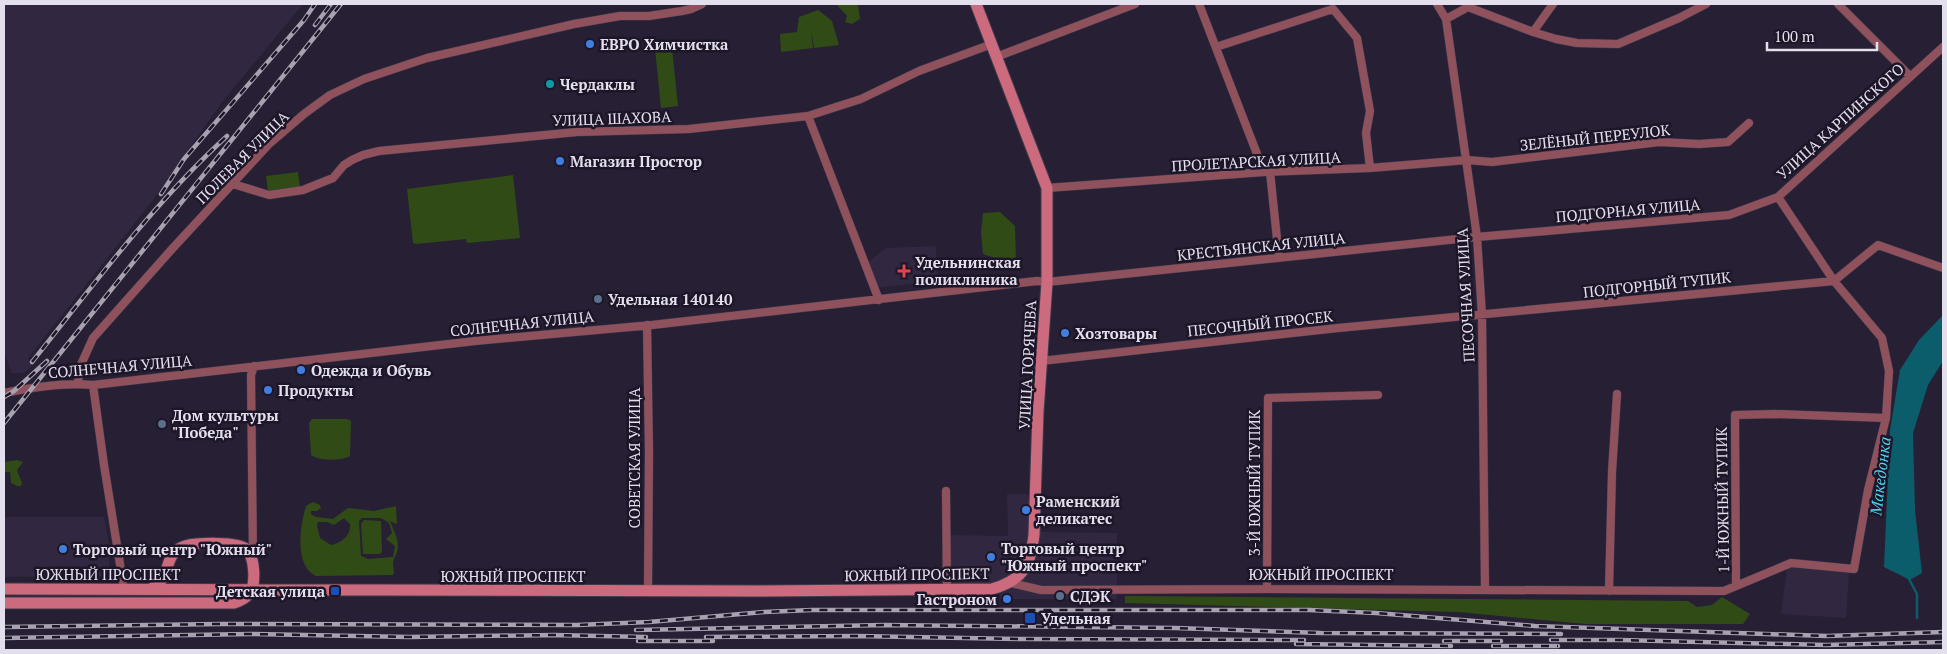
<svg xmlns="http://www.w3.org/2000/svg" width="1947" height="654" font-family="'PT Serif',serif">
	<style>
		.built { fill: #312740 }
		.green { fill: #314b17; fill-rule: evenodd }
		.water { fill: #0c5d6c }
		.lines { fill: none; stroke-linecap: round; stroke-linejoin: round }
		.stream { stroke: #0c5d6c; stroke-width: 2.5 }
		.minor-casing { stroke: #413a4d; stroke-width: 9 }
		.secondary-casing { stroke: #413a4d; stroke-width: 13 }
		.minor { stroke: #8f525d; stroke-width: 8 }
		.secondary { stroke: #cc6b7d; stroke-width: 11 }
		.rail-casing { stroke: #a7a1b0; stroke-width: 4.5 }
		.rail { stroke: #1d1629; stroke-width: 2.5; stroke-dasharray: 8; stroke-linecap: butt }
		.shop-dot { fill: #3f7fe0; stroke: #1d1629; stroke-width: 2 }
		.culture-dot { fill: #0f9aa8; stroke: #1d1629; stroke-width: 2 }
		.health-dot { fill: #e0444e; stroke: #1d1629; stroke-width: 2 }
		.service-dot { fill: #5c6f8a; stroke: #1d1629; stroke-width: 2 }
		.transit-dot { fill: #1a4fb4; stroke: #1d1629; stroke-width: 2 }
		.labels { text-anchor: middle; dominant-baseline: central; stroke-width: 5; stroke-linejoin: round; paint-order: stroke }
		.poi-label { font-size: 15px; font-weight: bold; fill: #e4dfec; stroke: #1d1629; text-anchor: start }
		.street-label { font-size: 15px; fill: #e4dfec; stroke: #1d1629 }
		.water-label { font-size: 16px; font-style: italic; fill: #4cd6f3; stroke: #1d1629 }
	</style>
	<rect width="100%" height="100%" fill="#271f33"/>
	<path class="built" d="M 4,4 L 303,4 L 223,101 L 150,204 L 28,358 L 32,366 L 24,373 L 12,373 L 4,353 Z
		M 936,246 L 937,281 L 877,288 L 868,262 L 886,248 Z
		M 1007,494 L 1027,494 L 1042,532 L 1117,533 L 1117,599 L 1000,599 L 1000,589 L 996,581 L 989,584 L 977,585 L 950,582 L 949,535 L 1008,536 Z
		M 4,517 L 104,517 L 109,544 L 109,576 L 4,577 Z
		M 1787,567 L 1849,573 L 1846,618 L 1781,614 Z"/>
	<path class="green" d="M 836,4 L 858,4 L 860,19 L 852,24 L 845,22 L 847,16 Z
		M 818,10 L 832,21 L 839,45 L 814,48 L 811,30 L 813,48 L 781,52 L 780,34 L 797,32 L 799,17 Z
		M 672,48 L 678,106 L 661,108 L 655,49 Z
		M 298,172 L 300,187 L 268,191 L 266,176 Z
		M 513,175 L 520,238 L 467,243 L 466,239 L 416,244 L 413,243 L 407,189 Z
		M 1000,212 L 1015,226 L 1016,260 L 1005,261 L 983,254 L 981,232 L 983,213 Z
		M 312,419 L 347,419 L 351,421 L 350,456 C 343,461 318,461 311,455 L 309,423 Z
		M 17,460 L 23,462 L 17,470 L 22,483 L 21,486 L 17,486 L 11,483 L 10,472 L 4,472 L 4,462 Z
		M 313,502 L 320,505 L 321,508 L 317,511 L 311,511 L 311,514 L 316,517 L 333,519 L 348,508 L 374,511 L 396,506 L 397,524 L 390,521 C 394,532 400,540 397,552 C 396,556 393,559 393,563 C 393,568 395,570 393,575 L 316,576 C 294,566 300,525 306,506 ZM 344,518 L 350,524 C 351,536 341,543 331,545 L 320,538 L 317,526 L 318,522 L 327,522 L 334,525 ZM 362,518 L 381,518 L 389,523 L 392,533 L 386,539 L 395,546 L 393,557 L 368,559 L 361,556 L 359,521 Z
		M 364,520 L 381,521 L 382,552 L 379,554 L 363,554 L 361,524 Z
		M 1125,596 L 1688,601 L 1697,607 L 1712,605 L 1722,597 L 1750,614 L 1743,624 L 1586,624 L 1458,612 L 1125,603 Z"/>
	<path class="water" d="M 1943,315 L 1943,361 L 1928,385 L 1913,433 L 1915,510 L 1922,573 L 1910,580 L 1884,567 L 1890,430 L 1900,370 L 1919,340 Z"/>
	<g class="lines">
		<path class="stream" d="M 1909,579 L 1917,594 L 1917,618"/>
		<defs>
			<path id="minor" d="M 1199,4 L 1264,172
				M 1437,4 L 1446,19 L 1477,237 L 1482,315 L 1485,590
				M 1838,4 L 1910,76
				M 1446,19 L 1468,7 L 1533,32 L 1556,39 L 1577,43 L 1618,44 L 1679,18 L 1706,4
				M 1533,32 L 1553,4
				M 1216,47 L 1333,9 L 1357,38 L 1370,111 L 1366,133 L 1370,168
				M 996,57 L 1135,4
				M 808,116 L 879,300
				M 1270,172 L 1279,258
				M 233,184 L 269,195 L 303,190 L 333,178 L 344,165 L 352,160 L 363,155 L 379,151 L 577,132 L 689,129 L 808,116 L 861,99 L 919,71 L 992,44
				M 1047,188 L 1264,172 L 1370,168 L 1467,160 L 1492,162 L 1659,142 L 1699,144 L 1728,142 L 1749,123
				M 647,325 L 649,452 L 648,591
				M 1041,361 L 1338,328 L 1834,281 L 1878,245 L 1943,268
				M 78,384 L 79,369 L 93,338 L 172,249 L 269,144 L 304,114 L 330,95 L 364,79 L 427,58 L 574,24 L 620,16 L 649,16 L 682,11 L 691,9 L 702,4
				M 93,385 L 104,465 L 124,589
				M 4,393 C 33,387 64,382 93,385 L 475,341 L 652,325 L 1037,281 L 1047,282 L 1477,237 L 1729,215 L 1778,197 L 1943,47
				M 946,491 L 947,590
				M 253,558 L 251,375 L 254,366
				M 1011,583 L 1041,590 L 1267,589 L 1724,591 L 1791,563 L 1854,569 L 1868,490 L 1886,418 L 1889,371 L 1882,338 L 1834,281 L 1778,197
				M 1736,585 L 1735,415 L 1776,414 L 1886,418
				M 1267,589 L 1268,398 L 1378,395
				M 1609,591 L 1612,472 L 1617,394"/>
			<path id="secondary" d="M 4,589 L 754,591 L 992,589 C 1023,580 1030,567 1034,535 L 1038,412 L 1047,282 L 1047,188 L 976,4
				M 4,603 L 234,603 C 240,601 246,598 250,593 C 256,583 255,557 246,549 C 238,541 196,543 185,546 C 161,554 174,577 151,589"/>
		</defs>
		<use href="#minor" class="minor-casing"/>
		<use href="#secondary" class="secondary-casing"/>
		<use href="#minor" class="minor"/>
		<use href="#secondary" class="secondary"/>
		<defs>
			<path id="rail" d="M 315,25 L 331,4
				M 161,194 L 184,159 L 304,20 L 315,4
				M 32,362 C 95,283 153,204 227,136
				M 4,397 L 14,391 L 47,361
				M 4,423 L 341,4
				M 4,627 L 220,624 L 577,625 L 649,622 L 764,612 L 812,610 L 1309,610 L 1376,613 L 1535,626 L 1827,636 L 1943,632
				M 636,630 L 884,625 L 1175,628 L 1321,633 L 1561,634
				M 706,637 L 857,636 L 1022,639 L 1304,640
				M 4,638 L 251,634 L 409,637 L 554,635 L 646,637
				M 1551,640 L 1620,640 L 1826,645 L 1943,642
				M 638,641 L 713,641
				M 1444,641 L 1501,641
				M 1296,644 L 1451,646
				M 1493,646 L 1558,646"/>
		</defs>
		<use href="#rail" class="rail-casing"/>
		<use href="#rail" class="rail"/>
	</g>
	<g class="shop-dot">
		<circle cx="590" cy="44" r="5"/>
		<circle cx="560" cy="161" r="5"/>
		<circle cx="1065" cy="333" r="5"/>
		<circle cx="301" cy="370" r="5"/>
		<circle cx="268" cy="390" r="5"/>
		<circle cx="1026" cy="510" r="5"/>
		<circle cx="63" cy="549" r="5"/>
		<circle cx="991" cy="557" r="5"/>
		<circle cx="1007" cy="599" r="5"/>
	</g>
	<circle class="culture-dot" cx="550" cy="84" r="5"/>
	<path class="health-dot" d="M901.5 263.5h5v5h5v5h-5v5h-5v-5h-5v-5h5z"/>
	<g class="service-dot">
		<circle cx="598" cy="299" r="5"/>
		<circle cx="162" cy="424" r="5"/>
		<circle cx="1060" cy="596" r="5"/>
	</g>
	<g class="transit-dot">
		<rect x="330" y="586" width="10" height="10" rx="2.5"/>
		<rect x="1024" y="612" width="12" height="12" rx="2.5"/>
	</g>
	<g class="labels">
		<g class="poi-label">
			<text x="600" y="44">ЕВРО Химчистка</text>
			<text x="560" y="84">Чердаклы</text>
			<text x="570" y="161">Магазин Простор</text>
			<text x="915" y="262">Удельнинская<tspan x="915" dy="17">поликлиника</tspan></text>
			<text x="608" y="299">Удельная 140140</text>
			<text x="1075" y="333">Хозтовары</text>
			<text x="311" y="370">Одежда и Обувь</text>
			<text x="278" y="390">Продукты</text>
			<text x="172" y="415">Дом культуры<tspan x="172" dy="17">"Победа"</tspan></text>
			<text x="1036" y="501">Раменский<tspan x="1036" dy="17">деликатес</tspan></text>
			<text x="1001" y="548">Торговый центр<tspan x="1001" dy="17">"Южный проспект"</tspan></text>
			<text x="73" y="549">Торговый центр "Южный"</text>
			<text x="325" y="591" text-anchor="end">Детская улица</text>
			<text x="1070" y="596">СДЭК</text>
			<text x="997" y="599" text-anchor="end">Гастроном</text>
			<text x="1041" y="618">Удельная</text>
		</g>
		<g class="street-label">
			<text transform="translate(612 118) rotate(-2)">УЛИЦА ШАХОВА</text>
			<text transform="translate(1840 121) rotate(-42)">УЛИЦА КАРПИНСКОГО</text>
			<text transform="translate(1595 137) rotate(-6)">ЗЕЛЁНЫЙ ПЕРЕУЛОК</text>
			<text transform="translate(242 157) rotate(-45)">ПОЛЕВАЯ УЛИЦА</text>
			<text transform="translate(1256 161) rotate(-3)">ПРОЛЕТАРСКАЯ УЛИЦА</text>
			<text transform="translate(1628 210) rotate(-5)">ПОДГОРНАЯ УЛИЦА</text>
			<text transform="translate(1261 246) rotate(-6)">КРЕСТЬЯНСКАЯ УЛИЦА</text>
			<text transform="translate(1657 284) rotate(-6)">ПОДГОРНЫЙ ТУПИК</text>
			<text transform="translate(1465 295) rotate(-93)">ПЕСОЧНАЯ УЛИЦА</text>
			<text transform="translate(522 323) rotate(-6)">СОЛНЕЧНАЯ УЛИЦА</text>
			<text transform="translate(1260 323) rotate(-6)">ПЕСОЧНЫЙ ПРОСЕК</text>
			<text transform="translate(1027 365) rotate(-87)">УЛИЦА ГОРЯЧЕВА</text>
			<text transform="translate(120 366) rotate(-5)">СОЛНЕЧНАЯ УЛИЦА</text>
			<text transform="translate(634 458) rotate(-90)">СОВЕТСКАЯ УЛИЦА</text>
			<text transform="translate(1254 483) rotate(-90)">3-Й ЮЖНЫЙ ТУПИК</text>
			<text transform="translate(1722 500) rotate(-91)">1-Й ЮЖНЫЙ ТУПИК</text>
			<text x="108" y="574">ЮЖНЫЙ ПРОСПЕКТ</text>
			<text transform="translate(917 574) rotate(-1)">ЮЖНЫЙ ПРОСПЕКТ</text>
			<text x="1321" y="574">ЮЖНЫЙ ПРОСПЕКТ</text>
			<text x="513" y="576">ЮЖНЫЙ ПРОСПЕКТ</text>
		</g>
		<g class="water-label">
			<text transform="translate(1880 476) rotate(-83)">Македонка</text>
		</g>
	</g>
	<rect width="1947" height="654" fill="none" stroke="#e4dfec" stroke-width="10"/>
	<path d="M1767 42v8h110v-8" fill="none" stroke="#e4dfec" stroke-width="2.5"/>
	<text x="1774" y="42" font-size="15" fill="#e4dfec" stroke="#1d1629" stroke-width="4" paint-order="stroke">100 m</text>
</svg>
